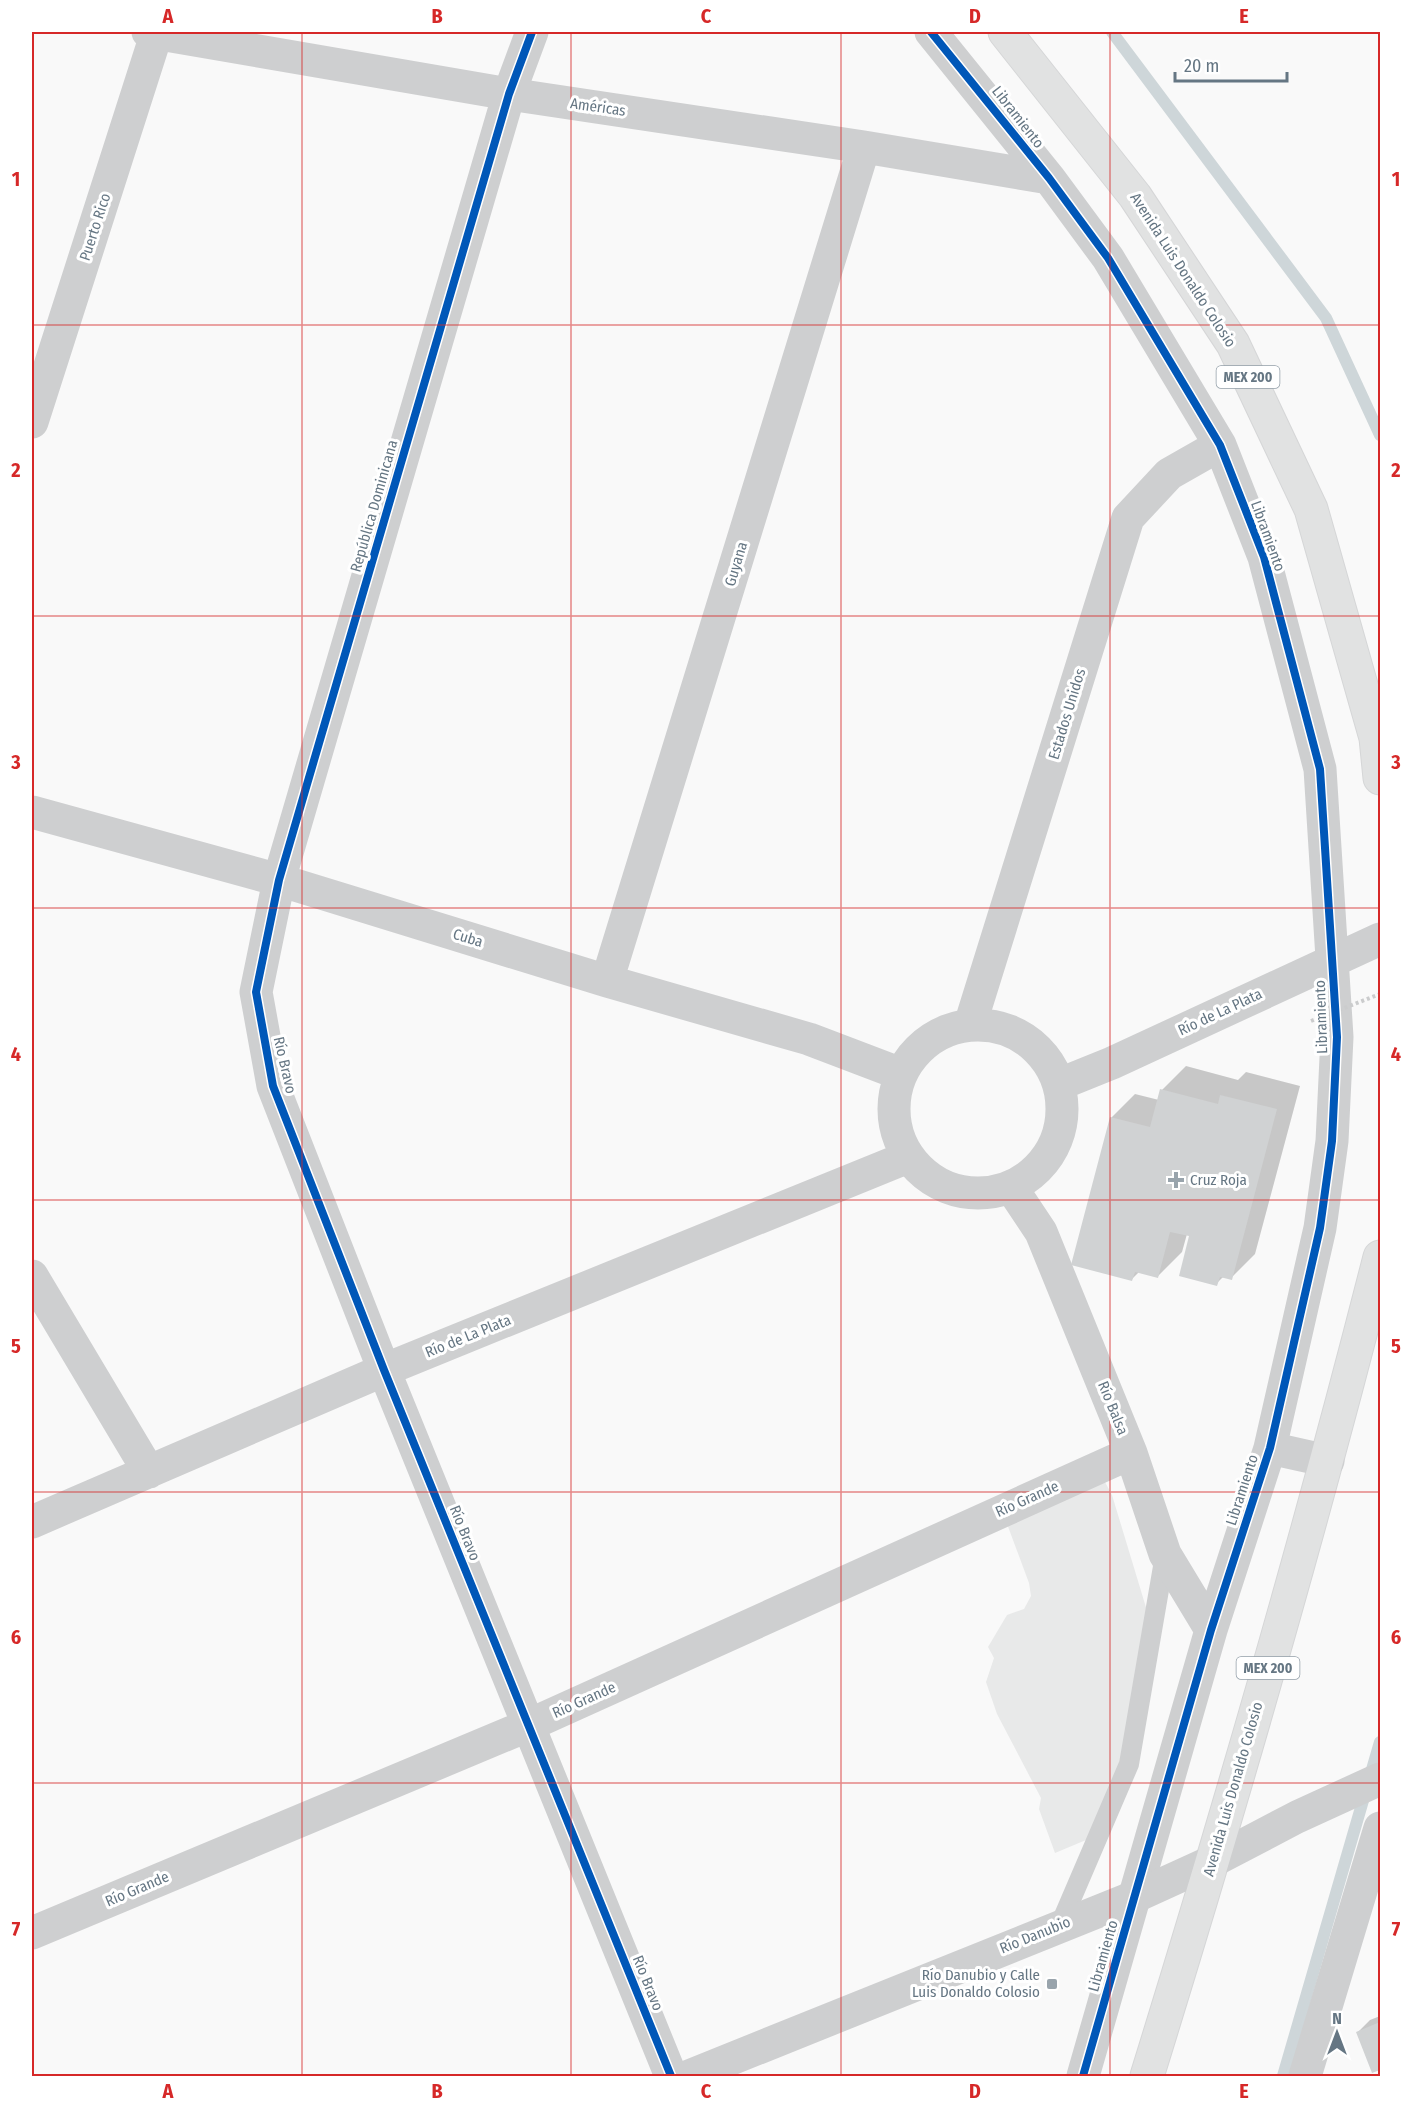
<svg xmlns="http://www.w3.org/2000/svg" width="1412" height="2108" font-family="'Fira Sans Condensed',sans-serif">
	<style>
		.built { fill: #e8e9e9 }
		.shadow { fill: #0003 }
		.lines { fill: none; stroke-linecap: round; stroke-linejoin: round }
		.stream { stroke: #ced6d9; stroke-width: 12 }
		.building { fill: #d0d2d3 }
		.primary-casing { stroke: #d5d6d7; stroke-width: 35 }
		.service { stroke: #cecfd0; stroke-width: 20 }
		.minor { stroke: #cecfd0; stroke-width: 33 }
		.tertiary { stroke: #cecfd0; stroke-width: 33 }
		.primary { stroke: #e1e2e2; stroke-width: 33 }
		.path-bridge { stroke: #cbcccd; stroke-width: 4; stroke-dasharray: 3 3; stroke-linecap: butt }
		.cycleway-casing { stroke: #fff; stroke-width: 11 }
		.cycleway { stroke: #0057b8; stroke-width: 8 }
		.grid { fill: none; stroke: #d62828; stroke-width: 1.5; stroke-opacity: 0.55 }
		.poi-dot { fill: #99a4ac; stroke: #fff; stroke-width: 2 }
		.labels { text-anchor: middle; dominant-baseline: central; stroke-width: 6; stroke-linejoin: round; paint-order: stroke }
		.shield { fill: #fff; stroke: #939fa8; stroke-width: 1.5 }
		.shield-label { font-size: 14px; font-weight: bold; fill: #657683 }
		.street-label { font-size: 15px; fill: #657683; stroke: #fff }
		.poi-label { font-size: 15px; fill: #657683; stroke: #fff; text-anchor: start }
		.neatline { fill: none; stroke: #d62828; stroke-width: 2 }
		.grid-label { font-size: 20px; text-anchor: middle; font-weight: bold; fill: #d62828 }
	</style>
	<rect width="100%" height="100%" fill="#f9f9f9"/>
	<path class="built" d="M 1099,1471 L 1112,1495 L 1151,1624 L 1126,1760 L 1098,1835 L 1055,1853 L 1039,1809 L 1041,1798 L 997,1714 L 986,1682 L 994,1658 L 988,1647 L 1007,1615 L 1024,1609 L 1031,1596 L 1029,1583 L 1003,1513 Z"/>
	<path class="shadow" d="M 1186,1066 L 1238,1080 L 1246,1072 L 1300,1086 L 1255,1254 L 1231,1278 L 1224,1276 L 1216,1284 L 1191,1235 L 1187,1234 L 1182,1252 L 1158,1276 L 1140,1271 L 1132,1279 L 1111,1118 L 1135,1094 L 1159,1100 L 1162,1090 Z
		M 1380,2016 L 1380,2068 L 1373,2071 L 1358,2032 L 1370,2020 Z"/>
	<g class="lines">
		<path class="stream" d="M 1112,32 L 1326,318 L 1380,435
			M 1283,2076 L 1380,1742"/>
	</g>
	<path class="building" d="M 1160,1089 L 1218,1104 L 1220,1095 L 1277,1109 L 1232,1280 L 1220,1277 L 1217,1286 L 1179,1276 L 1189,1236 L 1170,1232 L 1158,1278 L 1135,1272 L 1132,1281 L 1071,1265 L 1110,1117 L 1150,1127 Z
		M 1380,2022 L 1380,2070 L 1372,2073 L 1356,2032 Z"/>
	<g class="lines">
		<defs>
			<path id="primary" d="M 1005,32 L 1135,196 L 1233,344 L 1311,509 L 1376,738 L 1380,778
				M 1147,2076 C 1231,1805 1310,1532 1380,1257"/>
		</defs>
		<use href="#primary" class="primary-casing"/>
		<path class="service" d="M 1060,1925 L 1129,1764 L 1165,1555"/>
		<path class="minor" d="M 148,32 L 509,94 L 864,147 L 1049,178
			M 532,32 L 509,94 L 279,880 L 256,992 L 273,1086 L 384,1370 L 671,2076
			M 931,32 L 1049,178 L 1108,258 L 1220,445 L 1264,557 L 1320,769 L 1337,1037 L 1332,1141 L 1320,1228 L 1270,1448 L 1211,1630 L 1083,2076
			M 32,422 L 157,32
			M 32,812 L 279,880 L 607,981 L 809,1039 L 901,1074
			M 607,981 L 864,147
			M894 1109a84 84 0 1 1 168 0a84 84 0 1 1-168 0Z
			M 970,1025 L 1128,518 L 1169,474 L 1220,445
			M 1060,1084 L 1112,1063 L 1380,939
			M 1011,1187 L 1041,1232 L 1131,1453 L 1165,1554 L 1211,1630
			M 32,1276 L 149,1472
			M 1270,1448 L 1328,1461
			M 32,1522 L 384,1370 L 908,1157
			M 1213,1861 L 1297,1817 L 1380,1779
			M 32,1933 L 529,1725 L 1131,1453
			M 1305,2076 L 1380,1828"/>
		<path class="tertiary" d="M 689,2076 L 1134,1897 L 1213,1861"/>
		<use href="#primary" class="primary"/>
		<path class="path-bridge" d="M 1311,1021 L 1380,994"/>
		<defs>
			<path id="cycleway" d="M 532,32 L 509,94 L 279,880 L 256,992 L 273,1086 L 384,1370 L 671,2076
				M 931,32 L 1049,178 L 1108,258 L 1220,445 L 1264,557 L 1320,769 L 1337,1037 L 1332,1141 L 1320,1228 L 1270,1448 L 1211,1630 L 1083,2076"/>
		</defs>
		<use href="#cycleway" class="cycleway-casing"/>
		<use href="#cycleway" class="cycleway"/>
	</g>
	<path class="grid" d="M 302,32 L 302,2076M 571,32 L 571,2076M 841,32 L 841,2076M 1110,32 L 1110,2076M 32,325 L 1380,325M 32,616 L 1380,616M 32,908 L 1380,908M 32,1200 L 1380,1200M 32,1492 L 1380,1492M 32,1783 L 1380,1783"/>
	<g class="poi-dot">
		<path d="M1173 1171h6v6h6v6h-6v6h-6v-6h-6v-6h6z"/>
		<rect x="1046" y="1978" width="12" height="12" rx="3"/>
	</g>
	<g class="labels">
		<g class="shield">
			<rect x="1216.5" y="366" width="63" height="22" rx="4.5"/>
			<rect x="1236.5" y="1657" width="63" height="22" rx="4.5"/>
		</g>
		<g class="shield-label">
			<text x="1248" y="377">MEX 200</text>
			<text x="1268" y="1668">MEX 200</text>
		</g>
		<g class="street-label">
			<text transform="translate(598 107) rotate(8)">Américas</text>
			<text transform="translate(1018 117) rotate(52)">Libramiento</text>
			<text transform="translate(95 227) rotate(-72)">Puerto Rico</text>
			<text transform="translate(1183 270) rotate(57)">Avenida Luis Donaldo Colosio</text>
			<text transform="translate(374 506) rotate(-74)">República Dominicana</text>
			<text transform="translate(1268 536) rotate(70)">Libramiento</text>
			<text transform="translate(736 564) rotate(-73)">Guyana</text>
			<text transform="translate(1067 714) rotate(-73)">Estados Unidos</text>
			<text transform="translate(468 938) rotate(17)">Cuba</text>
			<text transform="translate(1220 1012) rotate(-25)">Río de La Plata</text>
			<text transform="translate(1321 1017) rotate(-92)">Libramiento</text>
			<text transform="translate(285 1065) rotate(77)">Río Bravo</text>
			<text transform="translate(468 1336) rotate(-22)">Río de La Plata</text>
			<text transform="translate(1113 1408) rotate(68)">Río Balsa</text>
			<text transform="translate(1242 1490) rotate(-72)">Libramiento</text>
			<text transform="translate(1027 1499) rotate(-24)">Río Grande</text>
			<text transform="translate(465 1533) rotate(68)">Río Bravo</text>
			<text transform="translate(584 1700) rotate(-24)">Río Grande</text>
			<text transform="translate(1233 1789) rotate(-74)">Avenida Luis Donaldo Colosio</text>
			<text transform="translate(137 1889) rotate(-23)">Río Grande</text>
			<text transform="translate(1035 1935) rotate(-22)">Río Danubio</text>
			<text transform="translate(1103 1956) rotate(-74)">Libramiento</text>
			<text transform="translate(648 1983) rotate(68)">Río Bravo</text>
		</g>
		<g class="poi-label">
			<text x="1190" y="1180">Cruz Roja</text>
			<text x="1040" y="1975" text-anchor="end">Río Danubio y Calle<tspan x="1040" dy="17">Luis Donaldo Colosio</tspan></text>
		</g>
	</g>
	<rect width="1412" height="2108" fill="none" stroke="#ffffff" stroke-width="66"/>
	<g transform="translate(1337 2033)" stroke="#ffffff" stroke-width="4.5" paint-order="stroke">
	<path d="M0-4.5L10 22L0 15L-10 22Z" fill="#657683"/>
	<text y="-9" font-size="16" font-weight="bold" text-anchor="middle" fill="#657683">N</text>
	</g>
	<path d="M1175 72v9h112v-9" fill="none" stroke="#657683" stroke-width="3"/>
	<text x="1184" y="72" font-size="18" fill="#657683" stroke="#ffffff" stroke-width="4.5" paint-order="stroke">20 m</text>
	<rect x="33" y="33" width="1346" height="2042" class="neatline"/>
	<g class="grid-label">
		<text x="168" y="23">A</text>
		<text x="437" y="23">B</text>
		<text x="706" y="23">C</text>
		<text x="975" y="23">D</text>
		<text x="1244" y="23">E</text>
		<text x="16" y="186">1</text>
		<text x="1396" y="186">1</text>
		<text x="16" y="477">2</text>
		<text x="1396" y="477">2</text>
		<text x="16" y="769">3</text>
		<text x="1396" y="769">3</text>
		<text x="16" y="1061">4</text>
		<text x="1396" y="1061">4</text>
		<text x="16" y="1353">5</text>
		<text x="1396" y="1353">5</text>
		<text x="16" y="1644">6</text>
		<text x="1396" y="1644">6</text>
		<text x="16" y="1936">7</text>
		<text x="1396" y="1936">7</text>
		<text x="168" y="2098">A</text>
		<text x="437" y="2098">B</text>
		<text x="706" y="2098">C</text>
		<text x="975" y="2098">D</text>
		<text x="1244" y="2098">E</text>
	</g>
</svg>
